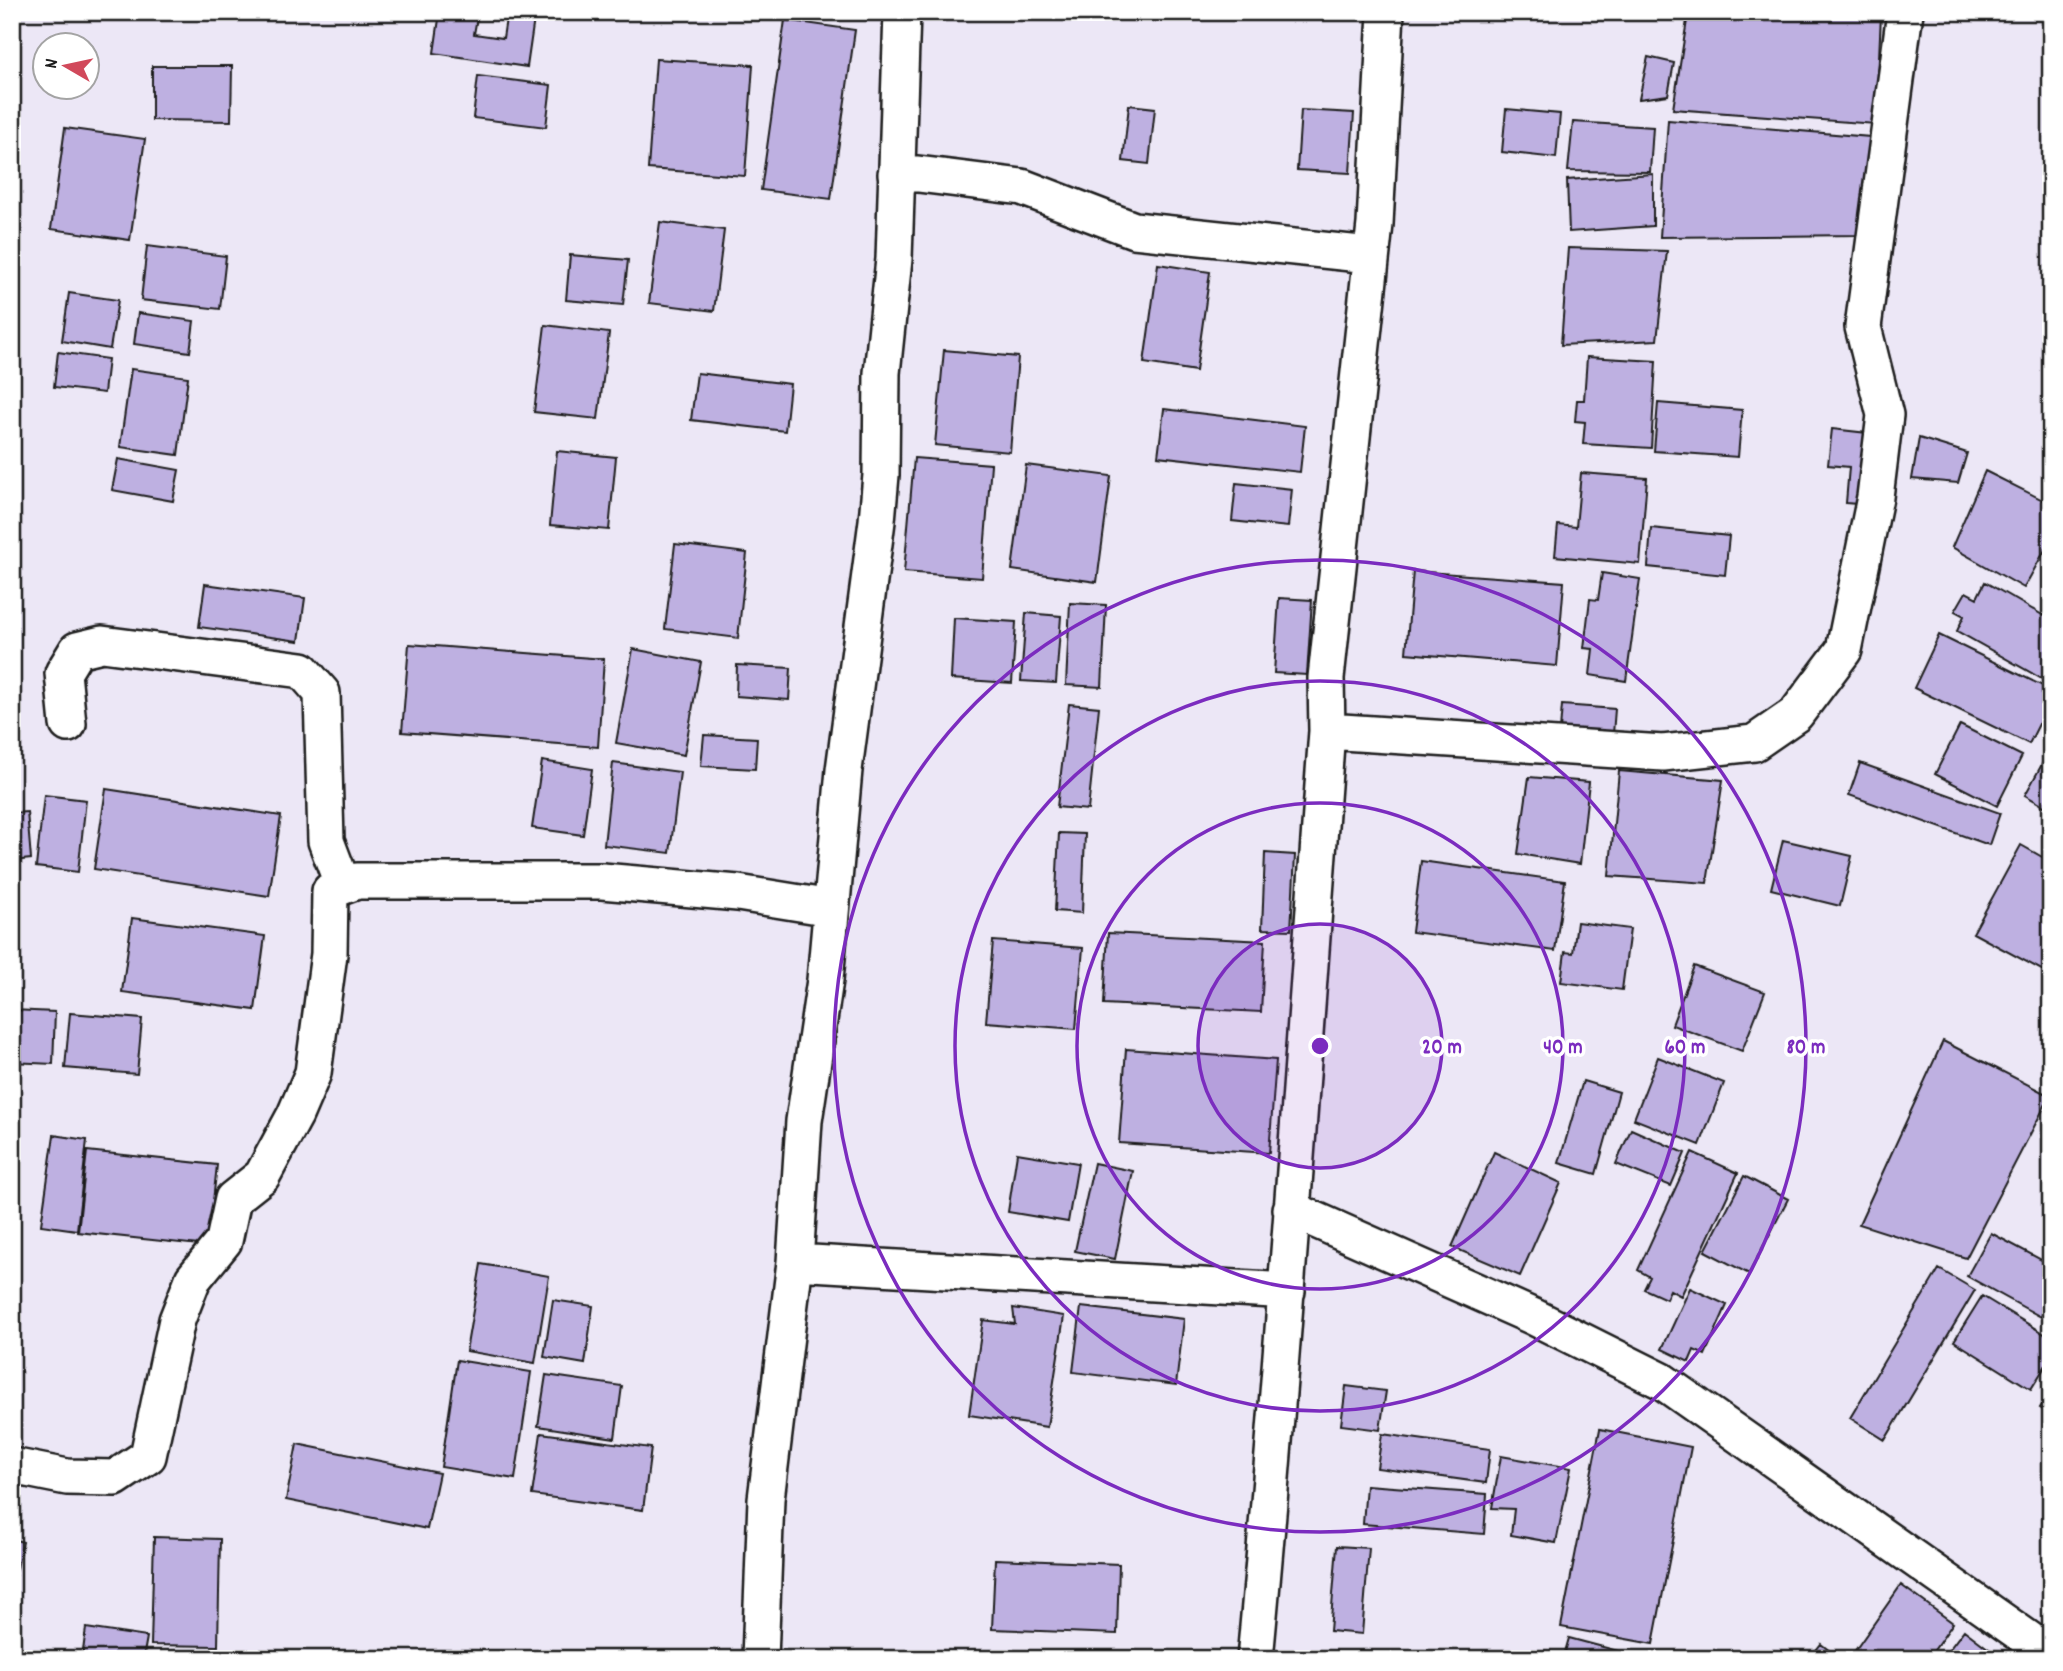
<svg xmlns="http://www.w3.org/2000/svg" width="2063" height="1671" font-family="Dekko,sans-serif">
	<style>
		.building { fill: #beb0e1; stroke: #1c1c1c; stroke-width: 2 }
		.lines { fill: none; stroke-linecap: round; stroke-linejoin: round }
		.street-casing { stroke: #1c1c1c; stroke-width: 40 }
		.street { stroke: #fff; stroke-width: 35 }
		.ring { fill: none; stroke: #7b2cbf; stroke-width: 3.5 }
		.centre { fill: #7b2cbf; stroke: #fff; stroke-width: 3.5 }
		.ring-label { font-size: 21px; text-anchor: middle; font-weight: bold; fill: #7b2cbf; stroke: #fff; stroke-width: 7; stroke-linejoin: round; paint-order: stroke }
	</style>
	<rect width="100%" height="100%" fill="#ece7f6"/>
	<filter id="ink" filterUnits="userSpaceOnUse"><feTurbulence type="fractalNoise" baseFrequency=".0143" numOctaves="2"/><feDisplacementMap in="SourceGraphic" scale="14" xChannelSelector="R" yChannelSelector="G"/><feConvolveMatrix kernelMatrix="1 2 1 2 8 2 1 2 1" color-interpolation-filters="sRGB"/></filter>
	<g filter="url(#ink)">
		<path class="building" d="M 440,12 L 478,12 L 474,34 L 503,38 L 507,12 L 535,12 L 527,67 L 434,53 Z
			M 1688,14 L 1881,14 L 1876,124 L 1673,109 Z
			M 785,20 L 855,30 L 831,199 L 761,190 Z
			M 1648,57 L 1674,63 L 1668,95 L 1639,99 Z
			M 656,59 L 753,65 L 745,176 L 648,169 Z
			M 152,66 L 232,66 L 231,121 L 152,120 Z
			M 478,76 L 551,85 L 546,127 L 473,118 Z
			M 1129,105 L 1155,108 L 1149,164 L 1123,161 Z
			M 1506,109 L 1560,114 L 1556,158 L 1502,152 Z
			M 1301,110 L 1354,113 L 1350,173 L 1297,170 Z
			M 1668,120 L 1870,137 L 1857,235 L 1660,237 Z
			M 1573,122 L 1653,127 L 1650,172 L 1568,171 Z
			M 65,128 L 145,139 L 130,240 L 51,229 Z
			M 1653,174 L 1653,226 L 1569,232 L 1567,180 Z
			M 660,222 L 724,230 L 714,311 L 649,303 Z
			M 147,246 L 226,256 L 220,309 L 141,300 Z
			M 1568,248 L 1667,251 L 1657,340 L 1561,345 Z
			M 570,255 L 628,260 L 623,305 L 566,300 Z
			M 1158,264 L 1210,272 L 1196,371 L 1144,363 Z
			M 69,293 L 118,300 L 110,349 L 62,341 Z
			M 138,313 L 194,321 L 190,352 L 134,344 Z
			M 545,325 L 609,333 L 598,419 L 534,412 Z
			M 944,350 L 1018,357 L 1010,452 L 935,445 Z
			M 58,352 L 108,359 L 104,393 L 54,387 Z
			M 1587,357 L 1656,361 L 1651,448 L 1583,444 L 1585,422 L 1575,421 L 1577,400 L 1584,400 Z
			M 131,369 L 188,377 L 178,455 L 120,447 Z
			M 697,373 L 790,384 L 785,431 L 691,420 Z
			M 1658,403 L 1742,410 L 1738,457 L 1654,451 Z
			M 1164,409 L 1305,426 L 1300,472 L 1158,456 Z
			M 1832,429 L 1876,434 L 1868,505 L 1846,503 L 1849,467 L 1828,465 Z
			M 1919,438 L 1967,453 L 1958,483 L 1912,479 Z
			M 557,451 L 616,457 L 609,530 L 550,525 Z
			M 12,457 L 17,458 L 12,501 Z
			M 914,458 L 991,464 L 982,578 L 904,572 Z
			M 118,459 L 179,470 L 173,501 L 112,490 Z
			M 1026,465 L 1111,476 L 1097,582 L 1012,570 Z
			M 1985,471 L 2051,504 L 2051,539 L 2024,588 L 1952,547 Z
			M 1581,473 L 1647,478 L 1640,564 L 1555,556 L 1558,525 L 1576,527 Z
			M 1236,483 L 1292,489 L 1288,527 L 1232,521 Z
			M 1651,528 L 1729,536 L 1725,575 L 1648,567 Z
			M 675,544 L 747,553 L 738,638 L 665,629 Z
			M 1413,571 L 1564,582 L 1557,666 L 1406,653 Z
			M 1602,573 L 1640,579 L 1626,681 L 1590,675 L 1593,649 L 1584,648 L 1590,599 L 1598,600 Z
			M 1985,582 L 2051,620 L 2051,684 L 1957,631 L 1964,616 L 1955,611 L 1966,592 L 1977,598 Z
			M 205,584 L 305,598 L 299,641 L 199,627 Z
			M 1279,598 L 1312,600 L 1307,675 L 1274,673 Z
			M 1070,603 L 1106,605 L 1102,687 L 1066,685 Z
			M 1026,613 L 1061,616 L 1056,683 L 1021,681 Z
			M 954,618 L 1016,622 L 1012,683 L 951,679 Z
			M 1939,635 L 2051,690 L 2051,700 L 2029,744 L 1914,688 Z
			M 409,644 L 604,659 L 598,747 L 402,732 Z
			M 633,649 L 701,662 L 684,755 L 616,743 Z
			M 737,665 L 791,668 L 789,700 L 736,696 Z
			M 1069,704 L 1099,707 L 1088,810 L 1057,807 Z
			M 1562,705 L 1615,709 L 1613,734 L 1560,730 Z
			M 1960,725 L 2022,756 L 1997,806 L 1935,774 Z
			M 704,735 L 757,738 L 755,769 L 701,766 Z
			M 2051,748 L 2051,810 L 2025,795 Z
			M 542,761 L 592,769 L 583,835 L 532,828 Z
			M 613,763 L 680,772 L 670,853 L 604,845 Z
			M 1860,763 L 2000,813 L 1989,845 L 1849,795 Z
			M 1619,771 L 1723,780 L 1707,883 L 1609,876 Z
			M 1529,777 L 1589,782 L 1580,864 L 1518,854 Z
			M 106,789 L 281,816 L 269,896 L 94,869 Z
			M 44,795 L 86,800 L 78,872 L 36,867 Z
			M 27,812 L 31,859 L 12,861 L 12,813 Z
			M 1059,833 L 1085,834 L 1082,913 L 1055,911 Z
			M 1783,840 L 1852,856 L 1840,906 L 1771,889 Z
			M 2021,845 L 2051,862 L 2051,975 L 1973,933 Z
			M 1265,853 L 1295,855 L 1291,930 L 1262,929 Z
			M 1421,861 L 1565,881 L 1555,951 L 1412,932 Z
			M 132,918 L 265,936 L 255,1010 L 122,992 Z
			M 1577,922 L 1630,929 L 1622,990 L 1561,982 L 1565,952 L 1573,953 Z
			M 1108,933 L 1265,941 L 1261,1012 L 1104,1004 Z
			M 993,941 L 1083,948 L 1076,1029 L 986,1022 Z
			M 1694,966 L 1765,992 L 1742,1051 L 1672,1025 Z
			M 12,1010 L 55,1012 L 53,1064 L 12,1062 Z
			M 70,1013 L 142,1019 L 137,1074 L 65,1068 Z
			M 1943,1041 L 2050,1096 L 1966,1258 L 1859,1224 Z
			M 1126,1049 L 1276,1060 L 1269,1153 L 1119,1143 Z
			M 1658,1057 L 1724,1083 L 1700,1145 L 1634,1119 Z
			M 1583,1081 L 1619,1092 L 1596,1174 L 1559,1163 Z
			M 1631,1129 L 1685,1153 L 1671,1186 L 1616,1164 Z
			M 54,1135 L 87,1140 L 77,1230 L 41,1225 Z
			M 87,1151 L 217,1165 L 208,1246 L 78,1232 Z
			M 1494,1152 L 1561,1183 L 1520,1276 L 1452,1247 Z
			M 1692,1152 L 1738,1173 L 1681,1296 L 1670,1290 L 1666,1299 L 1644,1289 L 1650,1277 L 1638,1270 Z
			M 1017,1153 L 1078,1163 L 1068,1222 L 1008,1212 Z
			M 1094,1163 L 1133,1171 L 1115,1259 L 1075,1251 Z
			M 1744,1176 L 1788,1199 L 1749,1274 L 1705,1251 Z
			M 1991,1233 L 2051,1265 L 2051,1299 L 2041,1317 L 1967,1276 Z
			M 481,1264 L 549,1276 L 535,1363 L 466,1351 Z
			M 1939,1269 L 1975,1290 L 1885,1440 L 1850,1418 Z
			M 1690,1288 L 1727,1305 L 1705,1355 L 1694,1350 L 1689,1362 L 1662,1349 Z
			M 1982,1296 L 2051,1338 L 2051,1357 L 2031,1389 L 1954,1341 Z
			M 553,1300 L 593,1306 L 585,1364 L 544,1357 Z
			M 1081,1307 L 1184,1319 L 1176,1385 L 1073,1372 Z
			M 1013,1308 L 1064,1316 L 1047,1427 L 969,1415 L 983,1320 L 1015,1324 Z
			M 457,1360 L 531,1372 L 515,1479 L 441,1467 Z
			M 546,1375 L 622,1386 L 615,1438 L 538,1426 Z
			M 1346,1386 L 1386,1391 L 1380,1430 L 1341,1425 Z
			M 2051,1391 L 2051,1415 L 2040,1408 Z
			M 1600,1429 L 1691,1447 L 1653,1644 L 1561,1627 Z
			M 541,1433 L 651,1448 L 643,1510 L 532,1495 Z
			M 1382,1434 L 1490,1449 L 1486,1483 L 1377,1468 Z
			M 297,1444 L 439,1473 L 427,1529 L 286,1500 Z
			M 1501,1456 L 1571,1468 L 1556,1543 L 1511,1535 L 1514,1509 L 1492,1508 Z
			M 1366,1485 L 1487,1494 L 1484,1534 L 1363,1524 Z
			M 154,1537 L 220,1539 L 218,1646 L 151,1645 Z
			M 12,1539 L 23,1542 L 12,1590 Z
			M 1337,1546 L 1369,1548 L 1362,1634 L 1330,1631 Z
			M 995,1559 L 1119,1564 L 1117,1634 L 992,1629 Z
			M 1901,1585 L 1953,1623 L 1928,1659 L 1864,1659 L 1854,1652 Z
			M 86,1628 L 147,1637 L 143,1659 L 82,1659 Z
			M 1964,1630 L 2002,1659 L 1942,1659 Z
			M 1569,1638 L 1633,1655 L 1632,1659 L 1563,1659 Z
			M 1821,1644 L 1840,1659 L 1809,1659 Z"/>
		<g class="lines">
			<defs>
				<path id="street" d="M 896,174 L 918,174 L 1022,187 L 1134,230 L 1370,255
					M 68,724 L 63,673 L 77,650 L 102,644 L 302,670 L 322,693 L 326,841 L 343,886
					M 1327,731 L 1663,753 L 1754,743 L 1796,714 L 1844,650 L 1875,497 L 1885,415 L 1863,327 L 1905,12
					M 1291,1209 L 1534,1317 L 1662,1381 L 2051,1655
					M 795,1262 L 1287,1291
					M 12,1466 L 67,1477 L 115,1478 L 148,1456 L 177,1320 L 193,1279 L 224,1241 L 233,1199 L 262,1176 L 295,1115 L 313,1073 L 329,954 L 330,891 L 357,881 L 602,881 L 738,893 L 831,908
					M 760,1659 L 766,1499 L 795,1262 L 804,1121 L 825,980 L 844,770 L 877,521 L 881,475 L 882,373 L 894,259 L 902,12
					M 1255,1659 C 1284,1350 1304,1040 1327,731 L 1326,678 L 1375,224 L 1386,12"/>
			</defs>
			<use href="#street" class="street-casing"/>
			<use href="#street" class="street"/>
		</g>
	</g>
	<circle cx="1320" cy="1046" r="122" fill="#7b2cbf" fill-opacity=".12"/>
	<g class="ring">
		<circle cx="1320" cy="1046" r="122"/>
		<circle cx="1320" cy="1046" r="243"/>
		<circle cx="1320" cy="1046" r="365"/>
		<circle cx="1320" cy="1046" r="486"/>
	</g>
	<circle cx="1320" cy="1046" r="10" class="centre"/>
	<g class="ring-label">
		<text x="1442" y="1053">20 m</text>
		<text x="1563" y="1053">40 m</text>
		<text x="1685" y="1053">60 m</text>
		<text x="1806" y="1053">80 m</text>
	</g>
	<rect width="2063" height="1671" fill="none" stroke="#fff" stroke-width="42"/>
	<rect x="21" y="21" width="2021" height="1629" fill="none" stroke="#1c1c1c" stroke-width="2.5" filter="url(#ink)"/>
	<g transform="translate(66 66) rotate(279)"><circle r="33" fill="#ffffff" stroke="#a4a4a4" stroke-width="2"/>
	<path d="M0-5L12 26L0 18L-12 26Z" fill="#d1495b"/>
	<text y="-10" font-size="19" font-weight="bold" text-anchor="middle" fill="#1c1c1c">N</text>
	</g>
</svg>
